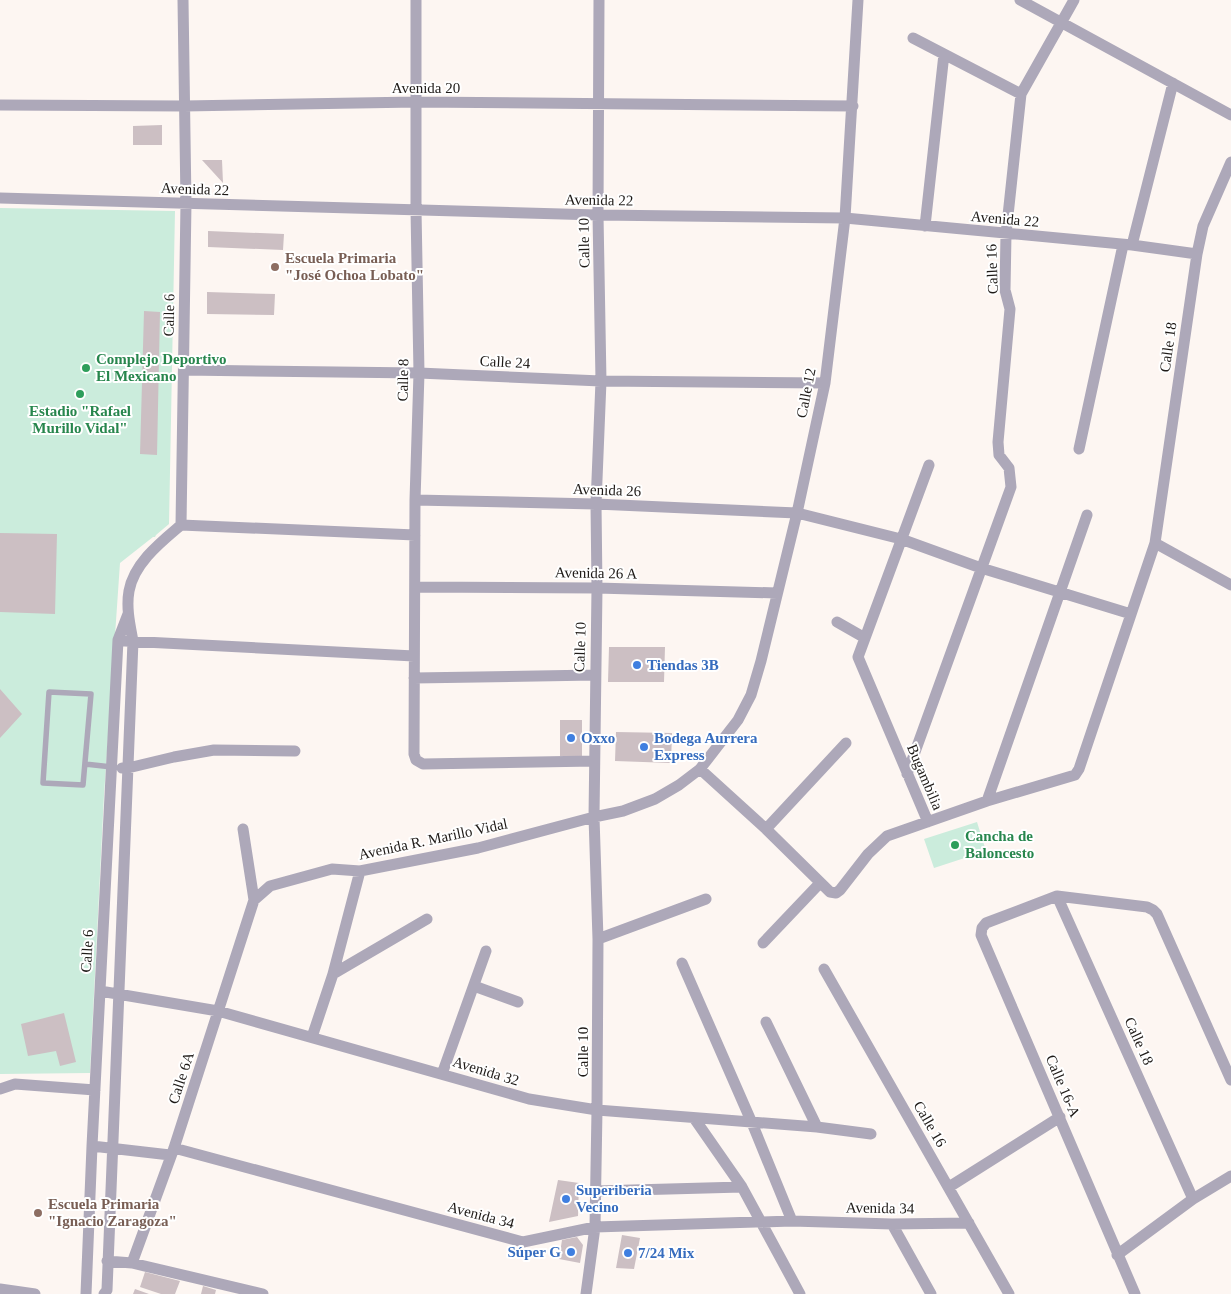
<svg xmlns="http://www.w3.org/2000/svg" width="1231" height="1294" font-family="'Times New Roman',serif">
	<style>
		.green { fill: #cbecdc }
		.building { fill: #ccbfc3 }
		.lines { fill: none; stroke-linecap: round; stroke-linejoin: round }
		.lane { stroke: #ada8b9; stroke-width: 5.5 }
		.street { stroke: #ada8b9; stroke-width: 11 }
		.education-dot { fill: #8d6e63; stroke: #fff; stroke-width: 2 }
		.leisure-dot { fill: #2e9e5b; stroke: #fff; stroke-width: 2 }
		.shop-dot { fill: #3f7fe0; stroke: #fff; stroke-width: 2 }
		.labels { text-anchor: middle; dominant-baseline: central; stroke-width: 4; stroke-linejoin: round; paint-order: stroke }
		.street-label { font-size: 15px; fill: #1e1a17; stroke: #fff }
		.education-label { font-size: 15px; font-weight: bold; fill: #785e54; stroke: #fff; text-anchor: start }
		.leisure-label { font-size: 15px; font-weight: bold; fill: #27864d; stroke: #fff; text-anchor: start }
		.shop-label { font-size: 15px; font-weight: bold; fill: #366cbe; stroke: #fff; text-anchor: start }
	</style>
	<rect width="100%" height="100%" fill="#fdf6f2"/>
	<path class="green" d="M 0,208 L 175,211 L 169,524 L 156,535 L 155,537 L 153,537 L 120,563 L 104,795 L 90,1073 L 0,1074 Z
		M 977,822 L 986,851 L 934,868 L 924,839 Z"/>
	<path class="building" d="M 162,125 L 162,145 L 133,145 L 133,126 Z
		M 202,160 L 222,160 L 223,183 Z
		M 208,231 L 284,234 L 283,250 L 208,247 Z
		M 207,292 L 275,294 L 274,315 L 207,314 Z
		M 144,311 L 160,312 L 157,455 L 140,454 Z
		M 0,533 L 57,534 L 55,614 L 0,612 Z
		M 609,647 L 665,647 L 664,682 L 608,682 Z
		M 0,689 L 22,714 L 0,738 Z
		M 560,720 L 582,720 L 582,756 L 560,756 Z
		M 616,732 L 672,733 L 671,763 L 615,761 Z
		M 64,1013 L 76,1062 L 60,1066 L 56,1051 L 28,1056 L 21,1024 Z
		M 558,1180 L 579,1183 L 578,1216 L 549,1222 Z
		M 622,1235 L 640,1238 L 634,1269 L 616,1268 Z
		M 577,1237 L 583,1245 L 580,1263 L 559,1259 L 562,1240 Z
		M 145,1272 L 180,1281 L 175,1294 L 161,1294 L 140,1287 Z
		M 203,1286 L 216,1290 L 215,1294 L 201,1294 Z
		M 135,1289 L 149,1294 L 133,1294 Z"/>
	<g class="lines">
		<path class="lane" d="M 49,692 L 91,694 L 83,785 L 43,783 Z
			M 85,764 L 112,767"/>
		<path class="street" d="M 416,0 L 416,210 L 419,373 L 415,500 L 414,754 L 416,760 L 423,764 L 594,761
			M 1020,0 L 1231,115
			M 913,38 L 1021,94
			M 0,105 L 184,106 L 416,102 L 853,106
			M 0,198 L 598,215 L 845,218 L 1132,245 L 1197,254
			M 925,226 L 944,54
			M 1132,245 L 1173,83
			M 184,370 L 419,373 L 601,381 L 825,383
			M 1079,449 L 1123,245
			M 415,500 L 596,504 L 797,513 L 901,539 L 981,568 L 1131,614
			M 181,525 L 415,535
			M 1155,543 L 1231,585
			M 415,587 L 597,588 L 777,593
			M 837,622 L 865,638
			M 125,641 L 414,656
			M 414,678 L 595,675
			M 122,768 L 128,768 L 174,757 L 214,750 L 295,751
			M 700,769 L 766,829 L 830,892 L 836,893 L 840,890 L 868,854 L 887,836 L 987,801 L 1075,775 L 1079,769 L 1155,543 L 1197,254 L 1203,226 L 1231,162
			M 907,774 L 1011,487 L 1009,468 L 999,455 L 998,442 L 1010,309 L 1005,290 L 1006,234 L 1021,94 L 1074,0
			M 987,801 L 1087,515
			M 928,822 L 858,657 L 929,465
			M 766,829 L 846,743
			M 1057,896 L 1193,1199
			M 254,900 L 270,886 L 332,869 L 360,871 L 478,848 L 594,817 L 623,811 L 655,799 L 679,785 L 700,769 L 738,720 L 751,695 L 761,661 L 797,513 L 825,383 L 845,218 L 858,0
			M 598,939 L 706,899
			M 763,943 L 820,883
			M 682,963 L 752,1123 L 792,1221
			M 824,969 L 1009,1294
			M 333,974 L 427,919
			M 474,986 L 518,1002
			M 100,991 L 218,1011 L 529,1099 L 597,1110 L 817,1127 L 871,1134
			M 766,1022 L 817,1127
			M 312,1037 L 333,974 L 360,871
			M 442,1074 L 486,951
			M 0,1089 L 15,1084 L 95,1090
			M 694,1118 L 742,1187 L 800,1294
			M 92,1146 L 170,1155
			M 174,1148 L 523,1242 L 595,1227 L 792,1221 L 892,1224 L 969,1223
			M 949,1187 L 1060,1117
			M 596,1191 L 742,1187
			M 892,1224 L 931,1294
			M 1117,1255 L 1193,1199 L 1231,1176
			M 107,1261 L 132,1263 L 263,1294
			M 132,1263 L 174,1148 L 254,900 L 243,829
			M 0,1289 L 35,1294
			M 86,1294 L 92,1146 L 118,640 L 128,614
			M 104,1294 L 107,1290 L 133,641 C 130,625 126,608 129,591 C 134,563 161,542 181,525 L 186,203 L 183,0
			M 586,1294 L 595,1227 L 597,1110 L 598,939 L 594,817 L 597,588 L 596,504 L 601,381 L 598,215 L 599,0
			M 1135,1294 L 981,935 L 982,928 L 986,923 L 1057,896 L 1147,907 L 1153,910 L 1157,914 L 1231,1080"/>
	</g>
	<g class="education-dot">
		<circle cx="275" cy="267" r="5"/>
		<circle cx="38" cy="1213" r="5"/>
	</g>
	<g class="leisure-dot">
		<circle cx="86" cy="368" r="5"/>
		<circle cx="80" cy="394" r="5"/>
		<circle cx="955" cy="845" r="5"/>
	</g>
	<g class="shop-dot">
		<circle cx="637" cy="665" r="5"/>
		<circle cx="571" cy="738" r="5"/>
		<circle cx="644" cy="747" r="5"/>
		<circle cx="566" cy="1199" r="5"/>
		<circle cx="571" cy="1252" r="5"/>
		<circle cx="628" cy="1253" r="5"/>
	</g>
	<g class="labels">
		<g class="street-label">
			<text x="426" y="88">Avenida 20</text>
			<text transform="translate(195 189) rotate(2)">Avenida 22</text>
			<text transform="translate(599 200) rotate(1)">Avenida 22</text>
			<text transform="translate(1005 219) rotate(5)">Avenida 22</text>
			<text transform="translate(584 243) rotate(-91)">Calle 10</text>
			<text transform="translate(992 269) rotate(-92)">Calle 16</text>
			<text transform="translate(169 315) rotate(-89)">Calle 6</text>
			<text transform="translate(1168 347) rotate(-82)">Calle 18</text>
			<text transform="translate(505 362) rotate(3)">Calle 24</text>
			<text transform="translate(403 380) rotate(-89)">Calle 8</text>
			<text transform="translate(806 393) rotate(-79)">Calle 12</text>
			<text transform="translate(607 490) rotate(2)">Avenida 26</text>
			<text transform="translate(596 573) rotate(1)">Avenida 26 A</text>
			<text transform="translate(580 647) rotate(-88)">Calle 10</text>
			<text transform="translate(925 777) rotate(67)">Bugambilia</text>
			<text transform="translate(433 839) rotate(-12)">Avenida R. Marillo Vidal</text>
			<text transform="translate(87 951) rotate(-87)">Calle 6</text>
			<text transform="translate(1139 1041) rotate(66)">Calle 18</text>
			<text transform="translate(583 1052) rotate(-90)">Calle 10</text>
			<text transform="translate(486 1071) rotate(17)">Avenida 32</text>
			<text transform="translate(181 1078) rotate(-72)">Calle 6A</text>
			<text transform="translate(1063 1086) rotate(67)">Calle 16-A</text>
			<text transform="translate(930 1124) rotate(60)">Calle 16</text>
			<text transform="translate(880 1208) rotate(1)">Avenida 34</text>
			<text transform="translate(481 1215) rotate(15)">Avenida 34</text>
		</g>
		<g class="education-label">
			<text x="285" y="258">Escuela Primaria<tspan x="285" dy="17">"José Ochoa Lobato"</tspan></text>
			<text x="48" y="1204">Escuela Primaria<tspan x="48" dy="17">"Ignacio Zaragoza"</tspan></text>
		</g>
		<g class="leisure-label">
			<text x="96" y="359">Complejo Deportivo<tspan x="96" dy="17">El Mexicano</tspan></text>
			<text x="80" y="411" text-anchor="middle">Estadio "Rafael<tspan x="80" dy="17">Murillo Vidal"</tspan></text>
			<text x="965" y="836">Cancha de<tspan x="965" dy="17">Baloncesto</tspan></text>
		</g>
		<g class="shop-label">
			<text x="647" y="665">Tiendas 3B</text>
			<text x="581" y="738">Oxxo</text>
			<text x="654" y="738">Bodega Aurrera<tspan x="654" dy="17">Express</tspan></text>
			<text x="576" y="1190">Superiberia<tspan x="576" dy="17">Vecino</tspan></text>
			<text x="561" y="1252" text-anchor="end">Súper G</text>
			<text x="638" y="1253">7/24 Mix</text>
		</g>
	</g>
</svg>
